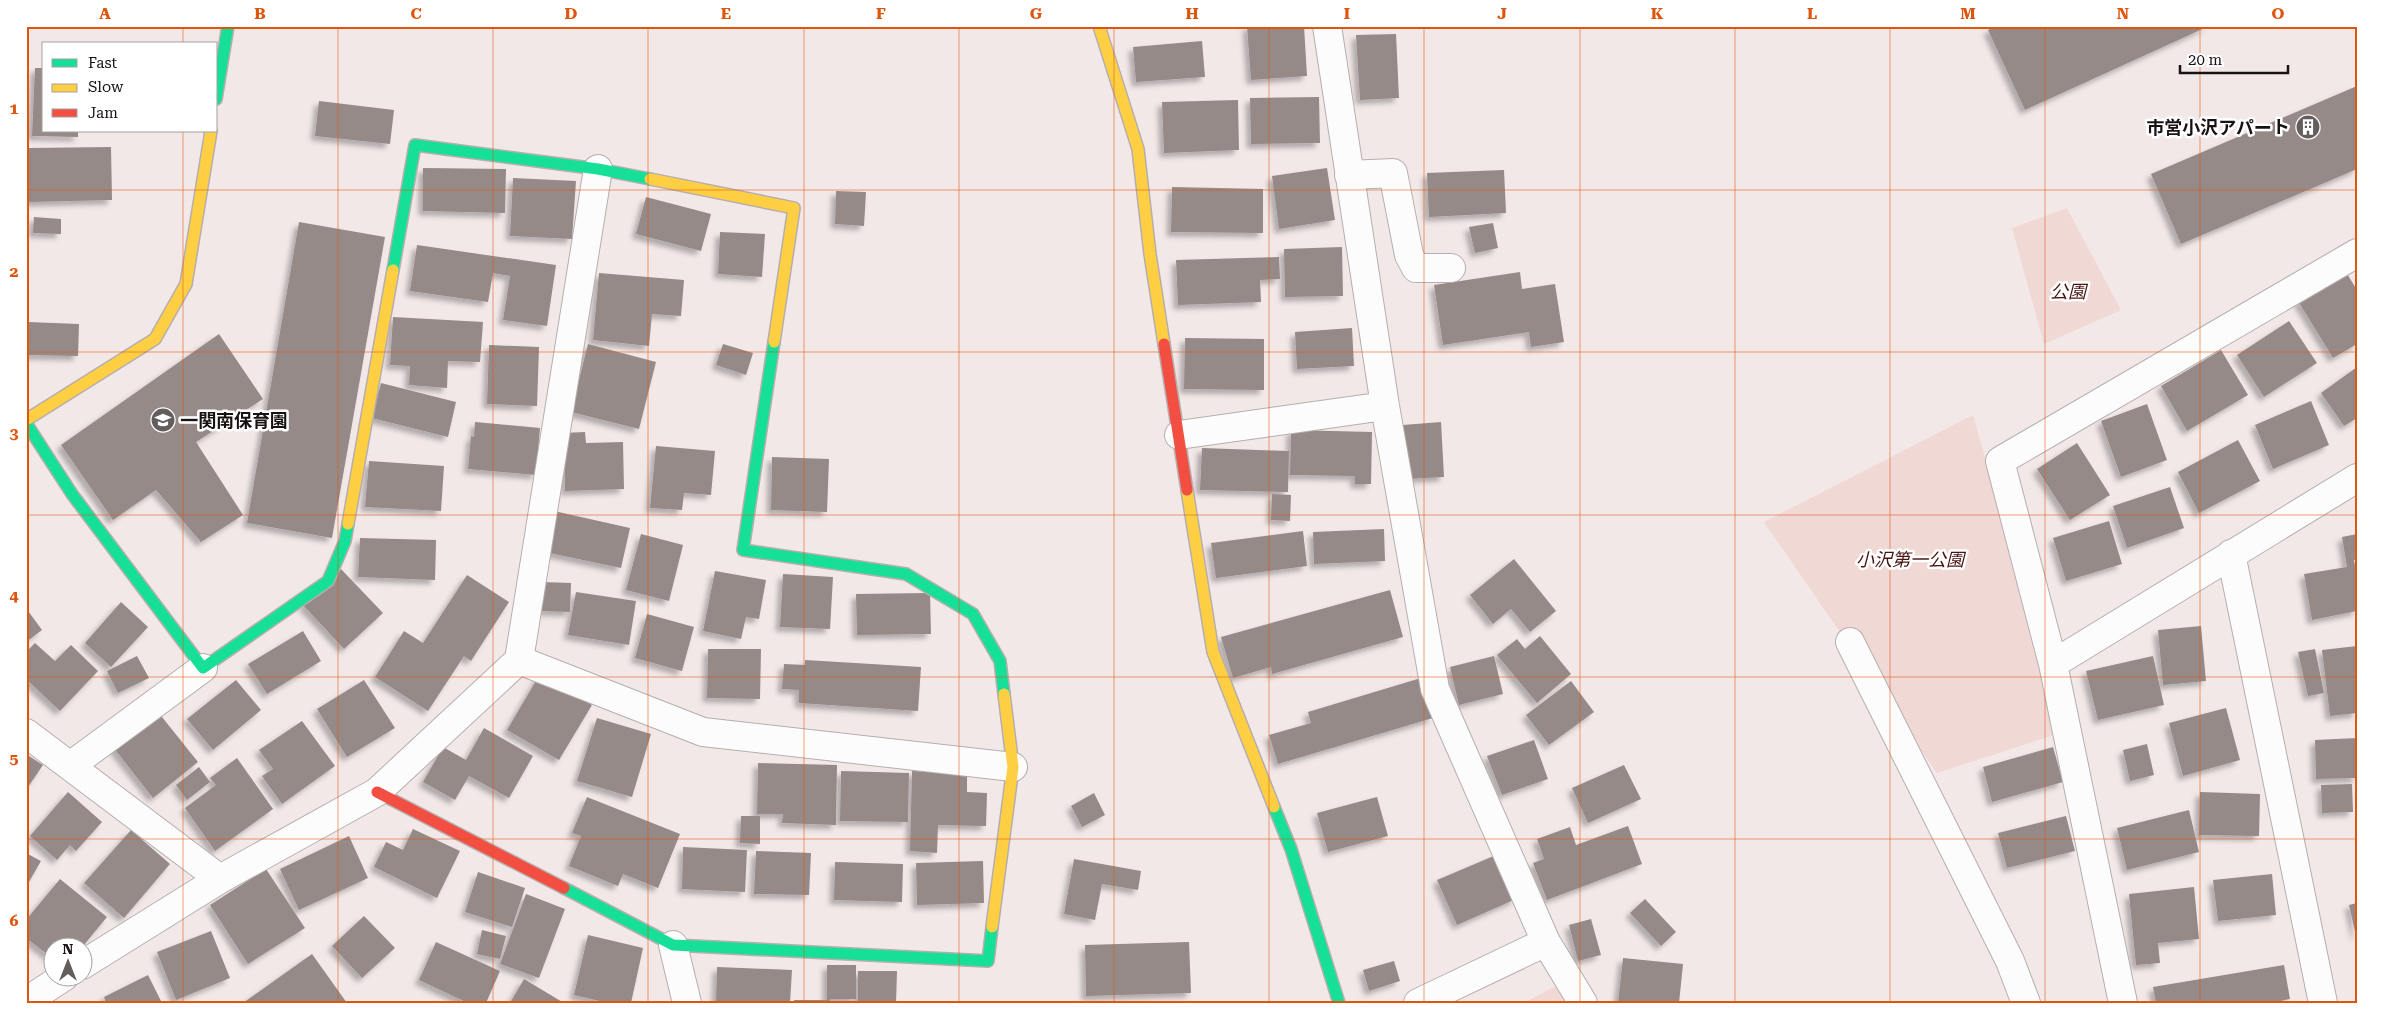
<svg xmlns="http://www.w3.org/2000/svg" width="2383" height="1029" font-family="'Roboto Serif','Noto Sans JP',serif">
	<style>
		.green { fill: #f0d8d5 }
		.building { fill: #968a89; filter: url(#shadow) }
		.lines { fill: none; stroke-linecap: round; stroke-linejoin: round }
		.street-casing { stroke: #b6aeae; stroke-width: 30 }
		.fast-casing { stroke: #b6aeae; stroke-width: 14 }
		.slow-casing { stroke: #b6aeae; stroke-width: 14 }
		.jam-casing { stroke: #b6aeae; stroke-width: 14 }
		.street { stroke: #fdfcfc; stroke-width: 28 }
		.fast { stroke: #16e098; stroke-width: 11 }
		.slow { stroke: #ffcf43; stroke-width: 11 }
		.jam { stroke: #f24e42; stroke-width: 11 }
		.grid { fill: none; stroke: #de550c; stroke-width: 1; stroke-opacity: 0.55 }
		.labels { text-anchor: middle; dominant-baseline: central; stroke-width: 5; stroke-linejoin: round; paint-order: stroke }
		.poi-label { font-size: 18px; font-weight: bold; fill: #181212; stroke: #fff; text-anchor: end }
		.park-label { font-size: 18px; font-style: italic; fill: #491513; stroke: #fff }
		.neatline { fill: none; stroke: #de550c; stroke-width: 2 }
		.grid-label { font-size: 16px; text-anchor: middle; font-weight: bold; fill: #de550c }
	</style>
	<defs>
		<filter id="shadow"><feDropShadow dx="-4.5" dy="4.5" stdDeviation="2.5" flood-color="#0004"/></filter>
	</defs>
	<rect width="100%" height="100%" fill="#f2e8e8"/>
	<path class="green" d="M 2067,208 L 2121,310 L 2044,344 L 2012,228 Z
		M 1973,415 L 2019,580 L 2054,735 L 1937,773 L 1764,522 Z
		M 1563,982 L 1574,1003 L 1524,1003 Z"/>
	<path class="building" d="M 1247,26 L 1304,26 L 1307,76 L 1251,80 Z
		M 1996,26 L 2209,26 L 2025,110 L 1988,30 Z
		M 1396,34 L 1399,98 L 1360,100 L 1356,35 Z
		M 1202,41 L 1205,77 L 1136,82 L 1133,47 Z
		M 35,68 L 44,68 L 44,131 L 78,131 L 78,137 L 32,136 Z
		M 2357,86 L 2357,169 L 2181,244 L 2151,174 Z
		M 1319,97 L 1320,143 L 1251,144 L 1250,98 Z
		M 1238,100 L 1239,150 L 1164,153 L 1162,102 Z
		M 319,101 L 394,110 L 390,144 L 315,136 Z
		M 111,147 L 112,200 L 29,202 L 28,148 Z
		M 423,168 L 506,169 L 505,213 L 423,211 Z
		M 1327,168 L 1335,220 L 1279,229 L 1272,176 Z
		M 1504,170 L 1506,213 L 1429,217 L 1427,173 Z
		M 513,178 L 576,181 L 572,239 L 510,236 Z
		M 1172,187 L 1263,189 L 1263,233 L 1171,232 Z
		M 836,191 L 866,192 L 864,226 L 835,224 Z
		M 646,197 L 711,214 L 701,251 L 636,234 Z
		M 34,217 L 61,219 L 61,234 L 33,233 Z
		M 299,222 L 385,237 L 332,538 L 247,523 Z
		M 1493,223 L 1498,248 L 1475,253 L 1469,227 Z
		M 720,232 L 765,234 L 762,277 L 718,274 Z
		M 417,245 L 556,265 L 547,326 L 503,320 L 510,276 L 493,273 L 488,302 L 410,291 Z
		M 1342,247 L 1343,296 L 1285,297 L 1284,249 Z
		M 1279,257 L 1280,279 L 1260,280 L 1261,302 L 1178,305 L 1176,260 Z
		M 1520,272 L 1522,289 L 1555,284 L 1564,342 L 1531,347 L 1529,332 L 1443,345 L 1434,285 Z
		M 2346,272 L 2357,290 L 2357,344 L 2333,358 L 2298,301 Z
		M 599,273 L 684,280 L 681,316 L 652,314 L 649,346 L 593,340 Z
		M 393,317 L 483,322 L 480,362 L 448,361 L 447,388 L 409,385 L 410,366 L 390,365 Z
		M 2289,321 L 2317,363 L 2264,397 L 2237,355 Z
		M 28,322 L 79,324 L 78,356 L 27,355 Z
		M 1352,328 L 1354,366 L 1297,369 L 1295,332 Z
		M 219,334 L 263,399 L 196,442 L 243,515 L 201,542 L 156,490 L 113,520 L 61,445 Z
		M 1185,338 L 1264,339 L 1264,390 L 1184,389 Z
		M 588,344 L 656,362 L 639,429 L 571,412 Z
		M 723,344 L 753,353 L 746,375 L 716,365 Z
		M 489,345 L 539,347 L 537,406 L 487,404 Z
		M 2221,350 L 2248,395 L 2187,431 L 2161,386 Z
		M 2357,367 L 2357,418 L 2344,426 L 2321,393 Z
		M 381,383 L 456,402 L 448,437 L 372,418 Z
		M 2311,401 L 2329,445 L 2273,469 L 2255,425 Z
		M 2147,404 L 2167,460 L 2121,477 L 2101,421 Z
		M 475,422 L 540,428 L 536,475 L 468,469 L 471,436 L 474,437 Z
		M 1441,422 L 1444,477 L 1407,479 L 1403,425 Z
		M 1291,430 L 1372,432 L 1371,484 L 1355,484 L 1355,476 L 1290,475 Z
		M 585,432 L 586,443 L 623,442 L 624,489 L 565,491 L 564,433 Z
		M 2238,440 L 2260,481 L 2199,513 L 2178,472 Z
		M 2077,443 L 2110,495 L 2070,520 L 2037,469 Z
		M 656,446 L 715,451 L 711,495 L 684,493 L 682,510 L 650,508 Z
		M 1202,448 L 1289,451 L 1288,492 L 1200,490 Z
		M 772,457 L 829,459 L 827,512 L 771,510 Z
		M 369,461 L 444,466 L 441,511 L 365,507 Z
		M 2170,487 L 2184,528 L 2127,548 L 2113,506 Z
		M 1272,494 L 1291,495 L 1290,521 L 1271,520 Z
		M 554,511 L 630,528 L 621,568 L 545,552 Z
		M 2109,521 L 2122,564 L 2066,581 L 2053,538 Z
		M 1384,529 L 1385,561 L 1314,564 L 1313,532 Z
		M 1303,531 L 1307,566 L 1216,578 L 1211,543 Z
		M 641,534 L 683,545 L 669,601 L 626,590 Z
		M 2357,534 L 2357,559 L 2354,560 L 2357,577 L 2357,611 L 2312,620 L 2304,574 L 2347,567 L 2342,537 Z
		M 360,538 L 436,540 L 435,580 L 358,577 Z
		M 1514,559 L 1556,611 L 1530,632 L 1511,609 L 1493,624 L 1470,595 Z
		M 341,569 L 383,613 L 344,649 L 303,605 Z
		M 715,571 L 766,580 L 759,619 L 746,617 L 741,639 L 703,631 Z
		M 783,574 L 833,577 L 830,629 L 780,627 Z
		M 467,575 L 509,602 L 471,661 L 464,656 L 428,711 L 375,677 L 404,631 L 423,643 Z
		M 542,582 L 571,583 L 570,612 L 540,611 Z
		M 1390,590 L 1403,637 L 1272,674 L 1271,667 L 1233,678 L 1221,637 Z
		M 576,592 L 636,601 L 629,645 L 568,635 Z
		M 930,593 L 931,634 L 857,635 L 856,594 Z
		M 121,602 L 148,627 L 111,667 L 85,643 Z
		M 26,608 L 42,630 L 26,642 Z
		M 647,614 L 694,627 L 682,671 L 635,658 Z
		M 2201,626 L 2206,681 L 2163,685 L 2158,630 Z
		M 303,631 L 321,661 L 267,694 L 248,664 Z
		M 1540,636 L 1571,674 L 1537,703 L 1497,655 L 1517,639 L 1525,649 Z
		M 35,643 L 55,661 L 71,645 L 98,671 L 60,711 L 26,679 L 26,652 Z
		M 2357,646 L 2357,713 L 2330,716 L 2322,650 Z
		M 708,649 L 761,649 L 760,699 L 707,698 Z
		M 2315,649 L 2324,693 L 2308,696 L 2298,652 Z
		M 137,656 L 149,678 L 118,693 L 107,671 Z
		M 1494,656 L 1503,694 L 1459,705 L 1450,667 Z
		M 2153,656 L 2164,705 L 2098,720 L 2086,671 Z
		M 805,660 L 921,667 L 918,711 L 799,703 L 799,690 L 782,689 L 784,664 L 805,665 Z
		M 540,674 L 592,705 L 559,760 L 507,730 Z
		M 1421,678 L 1433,718 L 1278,764 L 1269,735 L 1311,723 L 1308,712 Z
		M 236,680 L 261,710 L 213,750 L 187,719 Z
		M 364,680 L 395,728 L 347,757 L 317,709 Z
		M 1571,681 L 1594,712 L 1549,745 L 1526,715 Z
		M 2226,708 L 2240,760 L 2183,776 L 2169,723 Z
		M 158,712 L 198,762 L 153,798 L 113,747 Z
		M 597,718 L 651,734 L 632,797 L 577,781 Z
		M 302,721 L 335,766 L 282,804 L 262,776 L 273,769 L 259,750 Z
		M 484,728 L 533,756 L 509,798 L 469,776 L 455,800 L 423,782 L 443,747 L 466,760 Z
		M 2357,738 L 2357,778 L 2316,779 L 2315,740 Z
		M 1534,740 L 1548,779 L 1502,795 L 1487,756 Z
		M 2147,744 L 2154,775 L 2130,781 L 2123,750 Z
		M 2053,747 L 2063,782 L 1992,802 L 1983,767 Z
		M 26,754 L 43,765 L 26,790 Z
		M 237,758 L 273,809 L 215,851 L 185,808 L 216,785 L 210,778 Z
		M 758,763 L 837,765 L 836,825 L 782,823 L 783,814 L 757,814 Z
		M 1624,765 L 1641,799 L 1588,823 L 1572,788 Z
		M 199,767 L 210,782 L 187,800 L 176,785 Z
		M 841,771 L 909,773 L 908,822 L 840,821 Z
		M 912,771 L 967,773 L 967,792 L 987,793 L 986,826 L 938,825 L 937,853 L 910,851 Z
		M 2352,784 L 2353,812 L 2322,813 L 2321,785 Z
		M 68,792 L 102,822 L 76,851 L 70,845 L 57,860 L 30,836 Z
		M 2200,792 L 2260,794 L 2259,836 L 2199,835 Z
		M 1094,793 L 1105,815 L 1082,827 L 1071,806 Z
		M 587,797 L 680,834 L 658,888 L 623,874 L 618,886 L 569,866 L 581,836 L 572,833 Z
		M 1377,797 L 1388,836 L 1328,852 L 1317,813 Z
		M 2189,810 L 2199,852 L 2127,870 L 2117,828 Z
		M 741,816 L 760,816 L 760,844 L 740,843 Z
		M 2066,816 L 2075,851 L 2007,868 L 1998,833 Z
		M 1628,826 L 1642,864 L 1547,900 L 1533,863 L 1544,859 L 1537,839 L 1570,827 L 1576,845 Z
		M 413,829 L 460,851 L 437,898 L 374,867 L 386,842 L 403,850 Z
		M 131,830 L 170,864 L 124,918 L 84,883 Z
		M 349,836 L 368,878 L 299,910 L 280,869 Z
		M 683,847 L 747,850 L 745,892 L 682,889 Z
		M 756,851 L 811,853 L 809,895 L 754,894 Z
		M 26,853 L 41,861 L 26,887 Z
		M 1496,855 L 1516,899 L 1457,925 L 1437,880 Z
		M 1074,859 L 1141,871 L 1138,890 L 1102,884 L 1095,920 L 1064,914 Z
		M 983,861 L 984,903 L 917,905 L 916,863 Z
		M 835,862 L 903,864 L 902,902 L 834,900 Z
		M 266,869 L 305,928 L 248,964 L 210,905 Z
		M 478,872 L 525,888 L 512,927 L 465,912 Z
		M 2272,874 L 2276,915 L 2218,921 L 2213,880 Z
		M 60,879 L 107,917 L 83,946 L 52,946 L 52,958 L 26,938 L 26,920 Z
		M 2194,887 L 2199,939 L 2158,943 L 2160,963 L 2136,965 L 2129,894 Z
		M 526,894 L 565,909 L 539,978 L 500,964 Z
		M 1645,899 L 1676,932 L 1661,946 L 1630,913 Z
		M 2357,903 L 2357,936 L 2356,936 L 2349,905 Z
		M 364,916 L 395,948 L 362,978 L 332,946 Z
		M 1591,919 L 1601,955 L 1578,961 L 1569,925 Z
		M 482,930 L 506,936 L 500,959 L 477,954 Z
		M 211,931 L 230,978 L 176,1000 L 157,952 Z
		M 588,935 L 643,948 L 631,1003 L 608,1003 L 574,995 Z
		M 436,942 L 500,971 L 486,1003 L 468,1003 L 419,980 Z
		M 1189,942 L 1191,993 L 1086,996 L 1085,945 Z
		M 312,954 L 347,1003 L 243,1003 Z
		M 1623,958 L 1683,964 L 1679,1003 L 1618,1003 Z
		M 1394,961 L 1400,981 L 1369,991 L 1363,970 Z
		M 827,965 L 856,965 L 856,999 L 830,999 L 830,1003 L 794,1003 L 794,1000 L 827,1000 Z
		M 2284,965 L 2290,999 L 2270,1003 L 2156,1003 L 2153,987 Z
		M 717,967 L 792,970 L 790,1003 L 716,1003 Z
		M 858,971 L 897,971 L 896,1003 L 858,1003 Z
		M 148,975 L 162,1003 L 106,1003 L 104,997 Z
		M 524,979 L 564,1003 L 510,1003 Z"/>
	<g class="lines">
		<defs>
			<path id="street" d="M 1327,26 L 1385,406 L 1435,689 L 1546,942 L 1583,1003
				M 1349,175 L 1393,173 L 1409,255 L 1416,268 L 1451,268
				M 1179,435 L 1385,406
				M 2231,554 L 2323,1003
				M 1850,642 L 2010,961 L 2026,1003
				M 519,660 L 703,732 L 1013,767
				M 2053,664 L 2357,478
				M 26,733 L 220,879
				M 70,766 L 203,668
				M 673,945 L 687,1003
				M 82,965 L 220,879 L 377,792 L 519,660 L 598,169
				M 30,999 L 65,976
				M 1418,1003 L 1546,942
				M 2123,1003 L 2053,664 L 2000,461 L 2357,253"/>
			<path id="fast" d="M 216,99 L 228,26
				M 393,270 L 415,145 L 598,169 L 650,179
				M 774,342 L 743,550 L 906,574 L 973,614 L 1000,661 L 1004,694
				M 26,423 L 72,494 L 203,668 L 328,581 L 345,541 L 348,524
				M 1274,807 L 1291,849 L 1339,1003
				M 564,888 L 673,945 L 988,961 L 992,927"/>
			<path id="slow" d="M 1099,26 L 1138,149 L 1150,254 L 1164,344
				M 650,179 L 794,208 L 774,342
				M 26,420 L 155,339 L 186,284 L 211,131
				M 1187,490 L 1213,652 L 1274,807
				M 348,524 L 393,270
				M 992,927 L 1013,767 L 1004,694"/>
			<path id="jam" d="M 1164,344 L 1187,490
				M 377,792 L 564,888"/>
		</defs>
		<use href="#street" class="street-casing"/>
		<use href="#fast" class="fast-casing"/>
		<use href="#slow" class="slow-casing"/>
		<use href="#jam" class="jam-casing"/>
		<use href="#street" class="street"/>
		<use href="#fast" class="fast"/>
		<use href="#slow" class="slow"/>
		<use href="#jam" class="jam"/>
	</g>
	<path class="grid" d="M 183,26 L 183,44M 338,26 L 338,1003M 493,26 L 493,1003M 648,26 L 648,1003M 804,26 L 804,1003M 959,26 L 959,1003M 1114,26 L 1114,1003M 1269,26 L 1269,1003M 1424,26 L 1424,1003M 1580,26 L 1580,1003M 1735,26 L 1735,1003M 1890,26 L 1890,1003M 2045,26 L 2045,1003M 2200,26 L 2200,1003M 183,131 L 183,1003M 26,190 L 2357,190M 26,352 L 2357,352M 26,515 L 2357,515M 26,677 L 2357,677M 26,839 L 2357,839"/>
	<defs>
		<symbol id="building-disc" viewBox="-11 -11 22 22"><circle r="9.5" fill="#645d5d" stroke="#fff"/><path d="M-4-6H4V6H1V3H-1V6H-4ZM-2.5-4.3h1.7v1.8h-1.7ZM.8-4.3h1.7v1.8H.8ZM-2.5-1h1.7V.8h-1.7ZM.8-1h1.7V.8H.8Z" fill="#fff"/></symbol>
		<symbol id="school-disc" viewBox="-11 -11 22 22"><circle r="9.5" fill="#645d5d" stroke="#fff"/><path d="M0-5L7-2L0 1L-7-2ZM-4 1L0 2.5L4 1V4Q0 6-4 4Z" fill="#fff"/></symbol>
	</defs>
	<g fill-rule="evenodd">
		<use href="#building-disc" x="2294" y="113" width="28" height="28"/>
		<use href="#school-disc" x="149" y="406" width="28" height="28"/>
	</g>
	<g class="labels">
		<g class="poi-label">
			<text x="2290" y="127">市営小沢アパート</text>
			<text x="180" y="420" text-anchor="start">一関南保育園</text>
		</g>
		<g class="park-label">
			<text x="2068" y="291">公園</text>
			<text x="1910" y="559">小沢第一公園</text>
		</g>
	</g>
	<rect width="2383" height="1029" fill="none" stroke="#ffffff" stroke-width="55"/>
	<rect x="42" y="42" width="175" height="90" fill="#ffffff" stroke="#a3a0a0"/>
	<rect x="52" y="59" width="25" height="8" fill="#16e098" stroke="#a3a0a0"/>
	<text x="88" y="68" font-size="15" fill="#181212">Fast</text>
	<rect x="52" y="84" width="25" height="8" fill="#ffcf43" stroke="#a3a0a0"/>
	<text x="88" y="92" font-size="15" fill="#181212">Slow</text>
	<rect x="52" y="109" width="25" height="8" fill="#f24e42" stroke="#a3a0a0"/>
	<text x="88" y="118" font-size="15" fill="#181212">Jam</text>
	<g transform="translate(68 962)"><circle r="24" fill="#ffffff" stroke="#a3a0a0"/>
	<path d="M0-4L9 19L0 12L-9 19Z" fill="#645d5d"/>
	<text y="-8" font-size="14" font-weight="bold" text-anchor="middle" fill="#181212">N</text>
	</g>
	<path d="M2180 65v8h108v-8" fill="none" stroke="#181212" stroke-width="2.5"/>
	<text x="2188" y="65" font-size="15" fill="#181212" stroke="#ffffff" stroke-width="4" paint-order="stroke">20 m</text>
	<rect x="28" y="28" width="2328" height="974" class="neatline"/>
	<g class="grid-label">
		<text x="105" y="19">A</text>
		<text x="260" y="19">B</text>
		<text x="416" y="19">C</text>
		<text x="571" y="19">D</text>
		<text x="726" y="19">E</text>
		<text x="881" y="19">F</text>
		<text x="1036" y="19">G</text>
		<text x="1192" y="19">H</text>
		<text x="1347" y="19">I</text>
		<text x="1502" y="19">J</text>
		<text x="1657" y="19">K</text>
		<text x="1812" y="19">L</text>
		<text x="1968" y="19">M</text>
		<text x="2123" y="19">N</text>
		<text x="2278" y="19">O</text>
		<text x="14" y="114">1</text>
		<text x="14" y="277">2</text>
		<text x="14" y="439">3</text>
		<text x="14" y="601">4</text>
		<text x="14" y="764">5</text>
		<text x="14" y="926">6</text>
	</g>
</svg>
